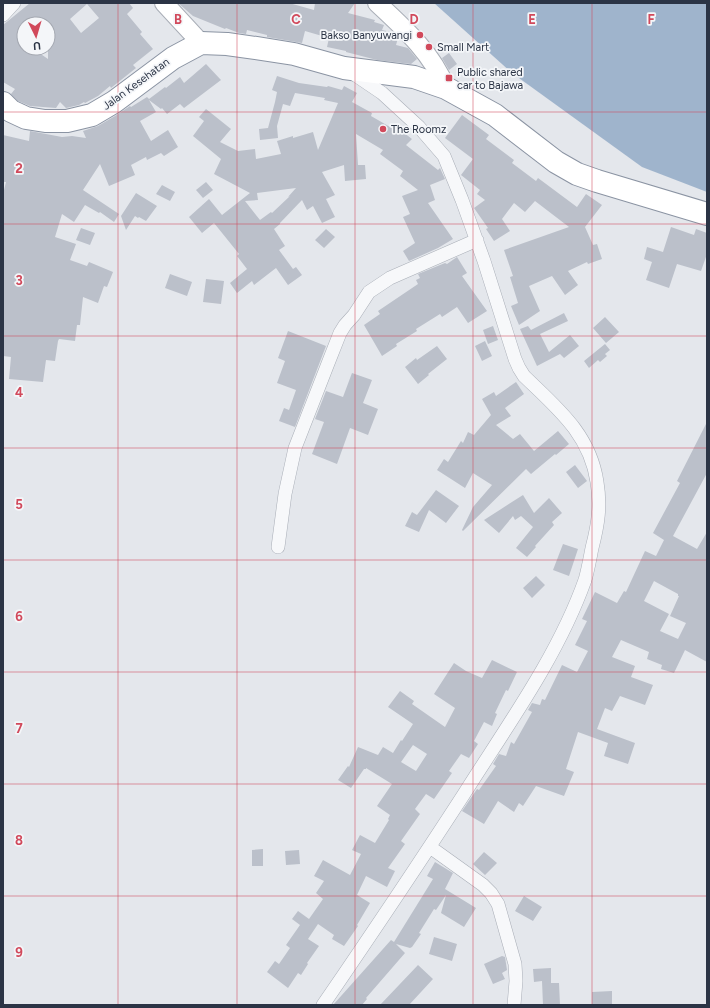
<svg xmlns="http://www.w3.org/2000/svg" width="710" height="1008" font-family="Figtree,sans-serif">
	<style>
		.water { fill: #9fb4cc }
		.building { fill: #bbc0ca; fill-rule: evenodd }
		.lines { fill: none; stroke-linecap: round; stroke-linejoin: round }
		.street-casing { stroke: #a9aeb7; stroke-width: 14 }
		.secondary-casing { stroke: #a9aeb7; stroke-width: 20 }
		.highway-casing { stroke: #8b94a3; stroke-width: 24 }
		.street { stroke: #f7f8fa; stroke-width: 13 }
		.secondary { stroke: #fff; stroke-width: 18 }
		.highway { stroke: #fff; stroke-width: 22 }
		.grid { fill: none; stroke: #d1495b; stroke-width: 1; stroke-opacity: 0.55 }
		.poi-dot { fill: #d1495b; stroke: #f4f6f9; stroke-width: 1.5 }
		.labels { text-anchor: middle; dominant-baseline: central; stroke-width: 3.5; stroke-linejoin: round; paint-order: stroke }
		.poi-label { font-size: 11px; fill: #2b3445; stroke: #f4f6f9; text-anchor: start }
		.street-label { font-size: 11px; fill: #2b3445; stroke: #f4f6f9 }
		.grid-label { font-size: 13px; text-anchor: middle; font-weight: bold; fill: #d1495b; stroke: #f4f6f9; stroke-width: 3.5; stroke-linejoin: round; paint-order: stroke }
	</style>
	<rect width="100%" height="100%" fill="#e4e7ec"/>
	<path class="water" d="M 434,3 L 707,3 L 707,192 L 642,167 L 512,73 Z"/>
	<path class="building" d="M 30,3 L 129,3 L 133,8 L 127,14 L 142,32 L 140,34 L 153,49 L 133,65 L 136,68 L 111,88 L 110,86 L 98,96 L 85,103 L 84,102 L 79,105 L 66,108 L 60,102 L 56,108 L 30,106 L 18,101 L 11,94 L 15,89 L 3,82 L 3,25 ZM 87,4 L 99,18 L 81,33 L 70,19 ZM 24,24 L 48,24 L 48,59 L 32,48 L 24,48 Z
		M 178,3 L 289,3 L 314,10 L 315,3 L 355,3 L 348,13 L 375,20 L 374,22 L 384,25 L 382,30 L 391,32 L 390,34 L 395,35 L 398,38 L 396,45 L 408,48 L 417,59 L 411,64 L 377,60 L 346,52 L 346,51 L 327,47 L 329,38 L 305,31 L 302,43 L 267,37 L 267,35 L 247,30 L 246,34 L 239,33 L 226,28 L 225,29 L 193,16 Z
		M 449,53 L 457,64 L 449,70 L 442,58 Z
		M 206,64 L 221,80 L 184,108 L 180,104 L 167,114 L 162,108 L 161,109 L 149,100 L 156,112 L 140,121 L 151,141 L 168,130 L 178,147 L 164,156 L 161,153 L 147,160 L 146,157 L 131,165 L 135,175 L 109,186 L 100,164 L 83,190 L 119,214 L 114,222 L 100,212 L 99,213 L 85,205 L 74,222 L 62,214 L 55,237 L 76,244 L 70,260 L 87,266 L 89,262 L 113,272 L 107,287 L 104,286 L 98,303 L 83,297 L 80,325 L 77,325 L 75,341 L 59,339 L 58,341 L 55,361 L 46,360 L 43,382 L 9,379 L 11,357 L 3,356 L 3,194 L 6,182 L 3,182 L 3,135 L 29,141 L 30,131 L 62,137 L 72,136 L 86,138 L 83,131 L 98,126 L 115,116 L 130,106 L 131,107 L 147,97 L 149,99 L 165,87 L 166,88 L 180,77 L 184,83 Z
		M 277,76 L 299,83 L 327,87 L 328,86 L 342,90 L 344,86 L 357,93 L 352,102 L 372,113 L 371,116 L 397,131 L 399,129 L 412,139 L 406,145 L 438,170 L 440,168 L 445,179 L 430,185 L 435,200 L 428,203 L 453,239 L 438,248 L 409,261 L 403,251 L 415,243 L 403,217 L 410,214 L 402,196 L 418,190 L 400,176 L 403,171 L 380,154 L 383,150 L 356,134 L 358,165 L 365,165 L 366,179 L 345,181 L 344,165 L 322,172 L 335,195 L 326,199 L 335,217 L 322,223 L 313,206 L 307,210 L 302,200 L 280,223 L 280,224 L 274,229 L 285,246 L 279,250 L 293,269 L 296,267 L 302,275 L 288,285 L 276,268 L 254,285 L 252,281 L 237,293 L 230,283 L 247,269 L 237,256 L 239,254 L 214,223 L 202,233 L 189,217 L 209,199 L 222,215 L 250,193 L 214,174 L 221,159 L 193,136 L 204,121 L 199,117 L 206,109 L 231,129 L 220,142 L 238,151 L 255,149 L 256,159 L 281,154 L 277,141 L 293,136 L 293,138 L 313,132 L 318,150 L 338,103 L 324,100 L 325,98 L 295,93 L 290,106 L 283,104 L 277,126 L 278,138 L 260,140 L 259,129 L 268,128 L 275,102 L 277,92 L 272,90 ZM 296,188 L 288,197 L 290,196 L 272,213 L 271,212 L 260,220 L 245,201 L 258,200 L 257,193 Z
		M 462,115 L 489,135 L 486,139 L 514,160 L 512,163 L 536,181 L 538,178 L 577,207 L 586,194 L 602,205 L 585,227 L 593,245 L 597,244 L 602,259 L 588,264 L 587,262 L 568,271 L 578,285 L 565,295 L 552,276 L 529,286 L 540,311 L 519,325 L 511,306 L 518,303 L 510,277 L 513,276 L 504,250 L 569,227 L 535,201 L 525,212 L 514,203 L 502,219 L 510,231 L 494,241 L 486,229 L 488,228 L 474,208 L 485,200 L 477,194 L 480,190 L 461,175 L 473,159 L 445,138 Z
		M 206,182 L 213,190 L 203,198 L 196,190 Z
		M 162,185 L 175,192 L 170,201 L 156,194 Z
		M 136,193 L 157,206 L 146,221 L 139,217 L 138,218 L 135,216 L 126,230 L 121,216 Z
		M 671,227 L 694,235 L 696,229 L 707,233 L 707,254 L 701,271 L 677,264 L 669,288 L 646,280 L 652,262 L 644,259 L 647,247 L 663,252 Z
		M 81,228 L 95,233 L 90,245 L 76,240 Z
		M 326,229 L 335,237 L 324,248 L 315,240 Z
		M 457,257 L 467,273 L 462,276 L 487,311 L 468,323 L 457,307 L 442,317 L 440,314 L 416,329 L 417,331 L 396,344 L 397,346 L 382,356 L 364,325 L 380,314 L 378,311 L 418,284 L 416,280 L 420,278 L 418,274 L 445,263 L 447,264 Z
		M 170,274 L 192,282 L 187,296 L 165,288 Z
		M 206,279 L 224,281 L 221,304 L 203,302 Z
		M 564,313 L 568,321 L 540,334 L 549,352 L 570,335 L 579,346 L 564,358 L 560,354 L 537,366 L 520,329 L 528,326 L 531,330 Z
		M 605,317 L 619,332 L 606,343 L 593,328 Z
		M 493,326 L 498,340 L 488,344 L 483,330 Z
		M 288,331 L 326,346 L 295,427 L 279,421 L 284,408 L 289,410 L 296,390 L 277,383 L 285,361 L 278,358 Z
		M 485,341 L 492,356 L 482,361 L 475,346 Z
		M 605,344 L 610,350 L 605,354 L 607,356 L 600,362 L 598,360 L 589,368 L 584,361 Z
		M 437,346 L 447,359 L 428,374 L 429,375 L 418,384 L 405,367 L 416,358 L 417,360 Z
		M 352,373 L 372,380 L 363,403 L 378,409 L 368,435 L 350,428 L 337,464 L 312,454 L 324,422 L 315,419 L 326,391 L 343,397 Z
		M 516,382 L 524,394 L 505,408 L 511,416 L 496,425 L 513,439 L 520,434 L 534,451 L 558,431 L 569,444 L 556,455 L 555,454 L 531,474 L 526,469 L 463,531 L 462,530 L 473,507 L 492,485 L 473,473 L 465,488 L 437,470 L 444,459 L 448,462 L 461,441 L 463,443 L 468,432 L 474,435 L 491,415 L 482,399 L 494,392 L 496,396 Z
		M 707,422 L 707,473 L 673,536 L 697,549 L 707,532 L 707,662 L 685,650 L 674,673 L 661,669 L 662,665 L 647,659 L 649,652 L 621,640 L 612,657 L 635,666 L 631,677 L 653,685 L 645,705 L 620,696 L 612,711 L 605,708 L 597,729 L 635,743 L 628,764 L 604,756 L 608,743 L 578,732 L 566,769 L 574,772 L 564,796 L 536,786 L 523,806 L 519,803 L 514,812 L 498,801 L 484,824 L 462,811 L 477,789 L 479,790 L 496,766 L 493,764 L 499,754 L 506,756 L 511,742 L 514,744 L 532,712 L 528,710 L 532,703 L 540,705 L 542,699 L 545,700 L 562,665 L 577,672 L 588,651 L 575,645 L 587,621 L 582,619 L 595,592 L 617,603 L 624,591 L 626,592 L 645,551 L 656,556 L 664,540 L 653,533 L 680,483 L 677,481 ZM 654,581 L 678,594 L 678,596 L 679,596 L 670,616 L 686,623 L 678,639 L 660,631 L 669,614 L 644,601 Z
		M 575,465 L 587,481 L 578,488 L 566,472 Z
		M 436,490 L 459,506 L 446,523 L 429,510 L 419,532 L 405,526 L 412,512 L 417,515 Z
		M 523,495 L 534,513 L 549,498 L 562,513 L 552,522 L 554,525 L 535,546 L 536,547 L 527,557 L 516,548 L 533,527 L 521,516 L 515,520 L 513,516 L 499,533 L 484,520 Z
		M 563,544 L 578,549 L 569,576 L 553,570 Z
		M 536,576 L 545,585 L 532,598 L 523,588 Z
		M 492,660 L 517,672 L 508,691 L 506,690 L 495,713 L 497,714 L 492,726 L 484,722 L 474,741 L 478,744 L 469,758 L 461,754 L 449,771 L 452,773 L 434,799 L 426,794 L 415,809 L 420,814 L 401,841 L 405,844 L 388,868 L 395,871 L 387,887 L 366,876 L 357,895 L 370,903 L 357,925 L 358,926 L 344,946 L 332,939 L 334,935 L 318,924 L 308,939 L 319,946 L 307,963 L 308,964 L 301,975 L 298,973 L 288,988 L 267,972 L 275,961 L 279,964 L 290,948 L 286,945 L 300,925 L 292,919 L 298,911 L 309,919 L 323,899 L 316,893 L 324,881 L 314,876 L 323,860 L 350,875 L 361,854 L 352,850 L 360,835 L 375,843 L 389,820 L 388,819 L 390,815 L 377,806 L 392,784 L 366,768 L 366,769 L 364,769 L 351,788 L 338,780 L 348,766 L 349,767 L 358,747 L 378,755 L 383,747 L 393,753 L 401,740 L 402,741 L 413,724 L 388,707 L 400,691 L 414,701 L 412,704 L 445,727 L 455,708 L 434,694 L 454,663 L 466,671 L 482,678 ZM 413,745 L 427,754 L 416,771 L 401,762 Z
		M 263,849 L 263,866 L 252,866 L 252,850 Z
		M 299,850 L 300,864 L 286,865 L 285,851 Z
		M 484,852 L 497,863 L 485,875 L 473,864 Z
		M 435,862 L 453,873 L 445,889 L 476,908 L 464,927 L 441,913 L 446,895 L 436,910 L 434,909 L 419,933 L 421,934 L 412,947 L 410,948 L 396,944 L 405,953 L 366,998 L 367,999 L 362,1005 L 333,1005 L 391,940 L 394,942 L 433,879 L 427,876 Z
		M 524,896 L 542,907 L 533,921 L 515,911 Z
		M 434,937 L 457,944 L 452,961 L 429,954 Z
		M 502,956 L 505,957 L 507,970 L 502,973 L 505,979 L 493,984 L 484,964 Z
		M 418,965 L 433,979 L 409,1005 L 380,1005 Z
		M 551,968 L 551,983 L 559,983 L 560,1005 L 543,1005 L 542,981 L 534,982 L 533,969 Z
		M 612,991 L 612,1005 L 592,1005 L 592,992 Z"/>
	<g class="lines">
		<defs>
			<path id="street" d="M 3,15 L 14,3
				M 278,547 L 285,494 L 295,448 L 327,366 L 340,333 L 345,325 L 354,315 L 369,292 L 390,278 L 477,240
				M 430,847 L 483,885 L 491,893 L 498,904 L 515,964 L 516,981 L 514,1005
				M 323,1005 C 371,935 418,865 464,794 C 507,726 558,656 585,580 C 588,570 590,558 592,548 C 598,525 601,506 597,482 C 590,434 557,408 524,376 L 519,368 L 515,359 L 484,261 L 462,200 L 444,156 L 419,127 L 382,93 L 351,72"/>
			<path id="secondary" d="M 164,3 L 201,43
				M 377,3 C 404,28 432,53 446,88"/>
			<path id="highway" d="M 3,103 L 11,111 L 26,118 L 45,121 L 67,121 L 92,115 L 114,102 L 173,58 L 201,43 L 227,44 L 256,48 L 294,54 L 344,68 L 414,77 L 446,88 L 495,115 L 556,162 L 577,174 L 597,181 L 707,214"/>
		</defs>
		<use href="#street" class="street-casing"/>
		<use href="#secondary" class="secondary-casing"/>
		<use href="#highway" class="highway-casing"/>
		<use href="#street" class="street"/>
		<use href="#secondary" class="secondary"/>
		<use href="#highway" class="highway"/>
	</g>
	<path class="grid" d="M 118,3 L 118,1005M 237,3 L 237,1005M 355,3 L 355,1005M 473,3 L 473,1005M 592,3 L 592,1005M 3,112 L 707,112M 3,224 L 707,224M 3,336 L 707,336M 3,448 L 707,448M 3,560 L 707,560M 3,672 L 707,672M 3,784 L 707,784M 3,896 L 707,896"/>
	<g class="poi-dot">
		<circle cx="420" cy="35" r="4"/>
		<circle cx="429" cy="47" r="4"/>
		<rect x="445" y="74" width="8" height="8" rx="2"/>
		<circle cx="383" cy="129" r="4"/>
	</g>
	<g class="labels">
		<g class="poi-label">
			<text x="412" y="35" text-anchor="end">Bakso Banyuwangi</text>
			<text x="437" y="47">Small Mart</text>
			<text x="457" y="72">Public shared<tspan x="457" dy="13">car to Bajawa</tspan></text>
			<text x="391" y="129">The Roomz</text>
		</g>
		<g class="street-label">
			<text transform="translate(136 84) rotate(-36)">Jalan Kesehatan</text>
		</g>
	</g>
	<g class="grid-label">
		<text x="178" y="24">B</text>
		<text x="296" y="24">C</text>
		<text x="414" y="24">D</text>
		<text x="532" y="24">E</text>
		<text x="651" y="24">F</text>
		<text x="19" y="173">2</text>
		<text x="19" y="285">3</text>
		<text x="19" y="397">4</text>
		<text x="19" y="509">5</text>
		<text x="19" y="621">6</text>
		<text x="19" y="733">7</text>
		<text x="19" y="845">8</text>
		<text x="19" y="957">9</text>
	</g>
	<rect width="710" height="1008" fill="none" stroke="#2b3445" stroke-width="8"/>
	<g transform="translate(36 36) rotate(175)"><circle r="19" fill="#f4f6f9" stroke="#a4a8b1"/>
	<path d="M0-3L7 15L0 10L-7 15Z" fill="#d1495b"/>
	<text y="-6" font-size="11" font-weight="bold" text-anchor="middle" fill="#2b3445">U</text>
	</g>
</svg>
